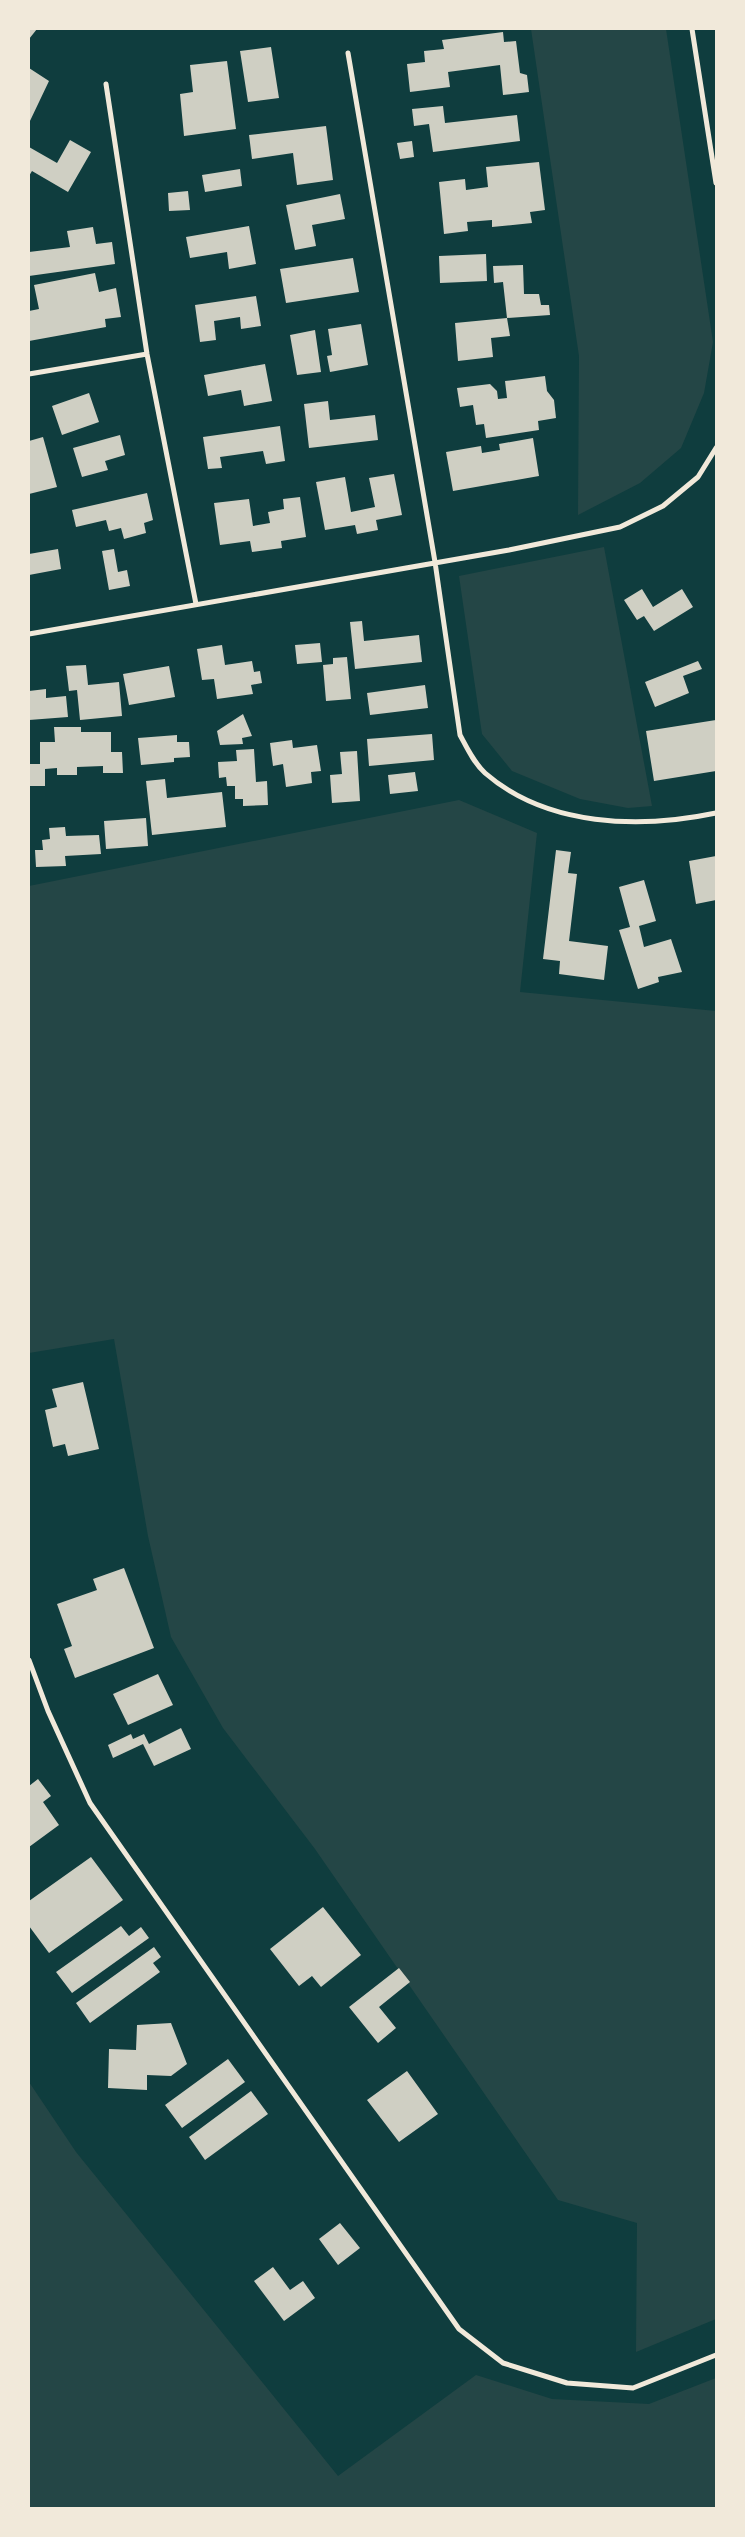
<svg xmlns="http://www.w3.org/2000/svg" width="745" height="2537" font-family="'DejaVu Sans',sans-serif">
	<style>
		.green { fill: #244646 }
		.building { fill: #cfcfc3 }
		.lines { fill: none; stroke-linecap: round; stroke-linejoin: round }
		.minor { stroke: #f1e9da; stroke-width: 5 }
	</style>
	<rect width="100%" height="100%" fill="#0f3d3e"/>
	<path class="green" d="M 531,29 L 666,29 L 713,342 L 704,393 L 681,448 L 640,483 L 578,515 L 579,356 Z
		M 604,547 L 652,806 L 628,808 L 580,799 L 512,771 L 482,734 L 459,576 Z
		M 459,800 L 537,833 L 520,992 L 716,1011 L 716,2319 L 636,2352 L 637,2223 L 558,2200 L 315,1849 L 223,1728 L 171,1637 L 148,1536 L 114,1339 L 29,1353 L 29,886 Z
		M 29,2082 L 76,2152 L 338,2476 L 476,2375 L 552,2399 L 649,2404 L 716,2378 L 716,2508 L 29,2508 Z"/>
	<path class="building" d="M 29,29 L 37,29 L 29,39 Z
		M 503,32 L 504,42 L 516,41 L 520,73 L 527,75 L 529,92 L 503,95 L 500,65 L 448,72 L 450,87 L 410,92 L 407,64 L 425,62 L 424,51 L 444,49 L 442,40 Z
		M 271,47 L 279,98 L 248,102 L 240,51 Z
		M 227,61 L 236,129 L 184,136 L 180,94 L 193,92 L 190,65 Z
		M 29,68 L 49,81 L 29,123 Z
		M 443,106 L 445,123 L 517,115 L 520,141 L 433,152 L 429,124 L 414,126 L 412,109 Z
		M 326,126 L 333,180 L 297,185 L 293,153 L 252,159 L 249,135 Z
		M 70,140 L 91,152 L 68,192 L 32,171 L 29,176 L 29,147 L 57,163 Z
		M 412,141 L 414,157 L 400,159 L 397,143 Z
		M 539,162 L 545,210 L 530,212 L 532,223 L 492,227 L 492,220 L 467,222 L 468,231 L 444,234 L 439,182 L 465,179 L 466,190 L 488,187 L 486,167 Z
		M 240,169 L 242,186 L 205,192 L 202,175 Z
		M 188,191 L 190,210 L 169,211 L 168,193 Z
		M 340,194 L 345,219 L 312,225 L 316,246 L 295,250 L 286,205 Z
		M 249,226 L 256,264 L 229,269 L 227,252 L 190,258 L 186,237 Z
		M 93,227 L 96,244 L 112,242 L 115,264 L 29,276 L 29,252 L 70,247 L 67,231 Z
		M 486,254 L 487,281 L 440,283 L 439,256 Z
		M 353,258 L 359,292 L 286,303 L 280,269 Z
		M 523,265 L 524,294 L 539,294 L 541,305 L 549,305 L 550,315 L 507,318 L 503,282 L 494,283 L 493,266 Z
		M 95,273 L 99,292 L 116,288 L 121,317 L 105,319 L 106,327 L 29,341 L 29,311 L 39,309 L 34,285 Z
		M 256,296 L 261,326 L 241,329 L 240,317 L 214,321 L 216,340 L 200,342 L 195,305 Z
		M 507,318 L 510,336 L 491,338 L 493,357 L 458,361 L 455,323 Z
		M 361,324 L 368,365 L 330,372 L 327,356 L 332,355 L 328,329 Z
		M 315,330 L 321,372 L 297,375 L 290,335 Z
		M 265,364 L 272,401 L 244,406 L 241,390 L 208,396 L 204,375 Z
		M 545,376 L 547,391 L 554,400 L 556,418 L 538,421 L 539,430 L 486,438 L 484,424 L 476,425 L 473,405 L 460,407 L 457,388 L 490,384 L 497,391 L 498,399 L 507,398 L 505,381 Z
		M 89,393 L 99,422 L 62,435 L 52,406 Z
		M 328,401 L 330,420 L 375,415 L 378,440 L 309,448 L 304,404 Z
		M 280,426 L 285,461 L 266,464 L 263,451 L 220,457 L 222,468 L 208,469 L 203,437 Z
		M 120,435 L 125,455 L 105,461 L 108,470 L 82,477 L 73,448 Z
		M 43,437 L 57,487 L 29,494 L 29,441 Z
		M 533,438 L 539,476 L 453,491 L 446,452 L 481,446 L 482,453 L 500,450 L 499,444 Z
		M 394,474 L 402,515 L 376,520 L 378,530 L 357,534 L 355,525 L 325,530 L 316,482 L 345,477 L 351,512 L 375,507 L 369,478 Z
		M 147,493 L 153,520 L 144,523 L 146,533 L 124,539 L 121,528 L 109,531 L 106,520 L 76,527 L 72,510 Z
		M 300,497 L 306,537 L 281,541 L 282,548 L 252,552 L 250,541 L 220,545 L 214,503 L 249,499 L 253,526 L 270,523 L 268,512 L 284,509 L 283,499 Z
		M 58,549 L 61,569 L 29,575 L 29,554 Z
		M 114,549 L 118,572 L 127,570 L 130,586 L 109,590 L 102,551 Z
		M 642,589 L 653,607 L 682,589 L 693,607 L 654,631 L 644,616 L 637,620 L 624,600 Z
		M 362,621 L 364,641 L 419,635 L 422,662 L 355,669 L 350,622 Z
		M 320,643 L 322,662 L 297,664 L 295,645 Z
		M 222,645 L 225,665 L 252,661 L 254,672 L 260,671 L 262,683 L 251,685 L 253,694 L 217,699 L 214,679 L 202,680 L 197,649 Z
		M 347,657 L 351,699 L 326,701 L 323,665 L 333,664 L 333,658 Z
		M 698,661 L 702,669 L 683,676 L 689,693 L 655,707 L 645,682 Z
		M 86,665 L 88,685 L 119,682 L 122,716 L 80,720 L 77,690 L 69,691 L 66,666 Z
		M 169,666 L 175,697 L 129,705 L 123,674 Z
		M 425,685 L 428,708 L 370,715 L 367,693 Z
		M 46,689 L 46,698 L 66,696 L 68,717 L 29,720 L 29,691 Z
		M 243,714 L 252,736 L 242,738 L 243,744 L 220,745 L 217,731 Z
		M 716,720 L 716,771 L 654,781 L 646,731 Z
		M 54,727 L 81,727 L 81,732 L 111,732 L 111,752 L 122,752 L 123,773 L 103,773 L 103,766 L 77,767 L 77,775 L 57,775 L 57,768 L 45,769 L 45,786 L 29,786 L 29,764 L 40,764 L 40,742 L 55,742 Z
		M 432,734 L 434,760 L 369,766 L 367,739 Z
		M 177,735 L 177,742 L 189,742 L 190,757 L 174,758 L 174,762 L 141,765 L 138,738 Z
		M 292,740 L 293,748 L 317,745 L 321,771 L 311,772 L 312,783 L 286,787 L 283,764 L 273,766 L 270,743 Z
		M 254,749 L 256,782 L 267,781 L 268,805 L 243,806 L 243,799 L 235,799 L 235,786 L 227,786 L 226,777 L 219,778 L 218,762 L 237,761 L 236,750 Z
		M 357,751 L 360,801 L 332,803 L 330,775 L 342,774 L 340,752 Z
		M 415,772 L 418,791 L 390,794 L 388,775 Z
		M 165,779 L 167,798 L 222,792 L 226,827 L 152,835 L 146,781 Z
		M 146,818 L 148,846 L 106,849 L 104,821 Z
		M 65,827 L 66,836 L 99,835 L 101,854 L 65,856 L 66,866 L 36,867 L 35,850 L 43,850 L 42,840 L 50,839 L 49,828 Z
		M 556,850 L 571,852 L 568,873 L 577,874 L 569,941 L 608,946 L 604,980 L 559,974 L 560,961 L 543,959 Z
		M 716,856 L 716,900 L 696,904 L 689,861 Z
		M 644,880 L 656,921 L 639,926 L 644,947 L 671,939 L 682,972 L 658,977 L 659,982 L 638,989 L 619,930 L 630,927 L 619,887 Z
		M 83,1382 L 99,1449 L 68,1456 L 65,1444 L 53,1447 L 45,1410 L 57,1407 L 52,1389 Z
		M 124,1568 L 154,1648 L 75,1678 L 64,1649 L 72,1646 L 57,1604 L 97,1590 L 93,1579 Z
		M 158,1674 L 173,1705 L 128,1725 L 113,1694 Z
		M 181,1728 L 191,1749 L 154,1766 L 143,1744 L 113,1758 L 108,1745 L 131,1734 L 133,1739 L 144,1734 L 149,1744 Z
		M 38,1779 L 51,1796 L 43,1802 L 59,1825 L 29,1847 L 29,1786 Z
		M 91,1857 L 123,1900 L 49,1953 L 29,1926 L 29,1901 Z
		M 323,1907 L 361,1955 L 321,1987 L 312,1976 L 299,1986 L 270,1949 Z
		M 121,1926 L 129,1936 L 141,1927 L 149,1938 L 72,1993 L 56,1972 Z
		M 154,1947 L 161,1957 L 153,1963 L 160,1972 L 90,2023 L 76,2003 Z
		M 399,1968 L 410,1982 L 379,2007 L 396,2028 L 378,2043 L 349,2007 Z
		M 171,2023 L 187,2064 L 171,2076 L 147,2075 L 147,2090 L 108,2088 L 109,2049 L 136,2050 L 137,2025 Z
		M 228,2059 L 245,2082 L 182,2128 L 165,2105 Z
		M 407,2071 L 438,2114 L 399,2142 L 367,2100 Z
		M 251,2091 L 268,2114 L 205,2160 L 189,2137 Z
		M 340,2223 L 360,2248 L 338,2265 L 319,2239 Z
		M 273,2267 L 290,2290 L 303,2281 L 315,2298 L 284,2321 L 254,2281 Z"/>
	<g class="lines">
		<path class="minor" d="M 692,29 L 716,183
			M 348,53 L 435,562 L 460,735 C 467,748 474,763 485,773 C 547,827 640,829 716,813
			M 106,84 L 147,354 L 196,604
			M 29,374 L 147,354
			M 29,634 L 509,550 L 620,527 L 663,506 L 698,477 L 716,448
			M 29,1660 L 48,1711 L 90,1803 L 459,2329 L 503,2363 L 567,2383 L 633,2388 L 716,2355"/>
	</g>
	<rect width="745" height="2537" fill="none" stroke="#f1e9da" stroke-width="60"/>
</svg>
